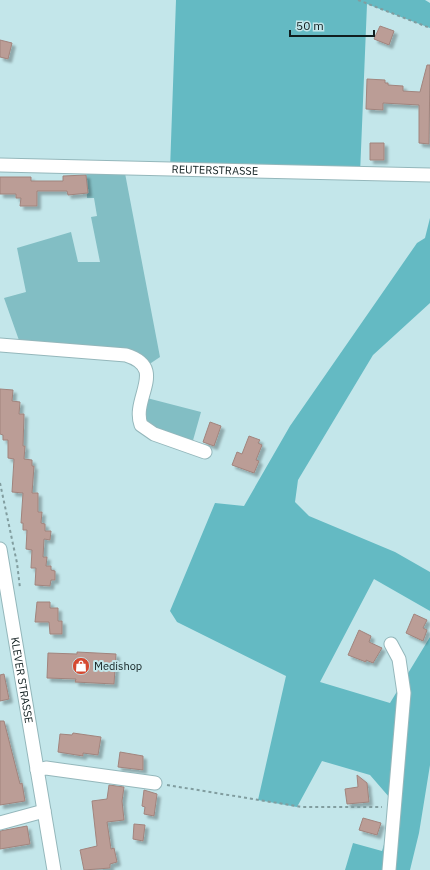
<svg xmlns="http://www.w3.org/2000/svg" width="430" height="870" font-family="'IBM Plex Sans',sans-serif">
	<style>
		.green { fill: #82bec4 }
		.forest { fill: #64bac3 }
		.building { fill: #bb9d96; stroke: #a1847d; filter: url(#shadow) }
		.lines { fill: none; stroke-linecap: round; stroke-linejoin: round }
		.minor-casing { stroke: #94b7bb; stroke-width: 15 }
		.path { stroke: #819d9f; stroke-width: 2; stroke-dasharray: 3 3; stroke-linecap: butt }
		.minor { stroke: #fff; stroke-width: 13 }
		.labels { text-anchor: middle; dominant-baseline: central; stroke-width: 4; stroke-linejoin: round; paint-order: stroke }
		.street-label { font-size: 11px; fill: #101e1f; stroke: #c3e6ea }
		.poi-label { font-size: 11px; fill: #101e1f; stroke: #c3e6ea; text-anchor: start }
	</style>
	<defs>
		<filter id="shadow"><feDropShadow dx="3.5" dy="3.5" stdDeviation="1" flood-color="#0004"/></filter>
	</defs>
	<rect width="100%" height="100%" fill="#c3e6ea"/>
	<path class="green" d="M 86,168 L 124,168 L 160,357 L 145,367 L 141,361 L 21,346 L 4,298 L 26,292 L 17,248 L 71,232 L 78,262 L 100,262 L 91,217 L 97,216 L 94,198 L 87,198 Z
		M 143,397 L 201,412 L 190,451 L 159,441 L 139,411 Z"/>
	<path class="forest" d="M 176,0 L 425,0 L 430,3 L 430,28 L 367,4 L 360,174 L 170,170 Z
		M 430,218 L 430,303 L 373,355 L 298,480 L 295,502 L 309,516 L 395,552 L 430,572 L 430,611 L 374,579 L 320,682 L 390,703 L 430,637 L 430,765 L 419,833 L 410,870 L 345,870 L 353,843 L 382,851 L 396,805 L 370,775 L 322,761 L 297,807 L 258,800 L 286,676 L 177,622 L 170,611 L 215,503 L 244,506 L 290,426 L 417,243 L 425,238 Z"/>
	<path class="building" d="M 380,26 L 394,31 L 389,45 L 374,39 Z
		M 0,40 L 12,43 L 8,59 L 0,57 Z
		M 427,65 L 430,65 L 429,144 L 419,143 L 419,105 L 383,103 L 383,110 L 366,109 L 367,79 L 385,80 L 385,83 L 388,83 L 388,85 L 403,86 L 403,91 L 420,92 Z
		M 370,143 L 384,143 L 384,160 L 370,160 Z
		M 86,175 L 88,193 L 68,195 L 67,191 L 37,191 L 37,206 L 20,206 L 21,198 L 16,198 L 16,194 L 0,194 L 0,177 L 31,177 L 31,181 L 63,181 L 63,176 Z
		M 0,389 L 13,390 L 12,401 L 20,402 L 19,414 L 24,414 L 23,446 L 25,446 L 24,459 L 32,460 L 32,466 L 34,466 L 32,493 L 38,493 L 38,512 L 42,512 L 41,523 L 45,524 L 45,531 L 51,531 L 50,540 L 44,539 L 43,557 L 47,557 L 46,566 L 51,566 L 51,570 L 55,571 L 55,580 L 51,580 L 50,586 L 35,585 L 36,568 L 31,568 L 32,550 L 26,549 L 27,530 L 23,530 L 23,523 L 21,523 L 23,493 L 12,492 L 14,459 L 8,458 L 8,440 L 3,440 L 3,435 L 0,434 Z
		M 210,422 L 221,426 L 214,446 L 203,442 Z
		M 249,436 L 260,440 L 258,443 L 262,445 L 256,460 L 259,461 L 254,473 L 232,465 L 237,452 L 242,454 Z
		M 37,602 L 50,602 L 50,608 L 58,608 L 58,621 L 62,621 L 62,634 L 50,634 L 49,622 L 35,622 Z
		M 414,614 L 427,620 L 423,628 L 427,630 L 423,641 L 406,633 Z
		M 359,630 L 371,636 L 369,642 L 382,648 L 373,663 L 366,660 L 366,662 L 348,655 Z
		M 77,652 L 116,654 L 114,684 L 75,682 L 76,679 L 47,678 L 48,653 L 77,654 Z
		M 4,674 L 9,699 L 0,701 L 0,675 Z
		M 0,721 L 4,721 L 20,784 L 22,783 L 25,801 L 0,805 Z
		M 73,733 L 101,737 L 98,755 L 83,753 L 83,756 L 58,752 L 60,734 L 72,735 Z
		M 120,752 L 143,756 L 143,770 L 118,767 Z
		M 357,775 L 367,783 L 369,802 L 347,804 L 345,789 L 358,787 Z
		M 109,785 L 124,787 L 122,801 L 124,820 L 107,822 L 111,849 L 114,848 L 117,862 L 110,864 L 110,868 L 84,870 L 80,850 L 97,846 L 92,801 L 107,799 Z
		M 144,790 L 157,794 L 154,816 L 144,814 L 145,807 L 142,806 Z
		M 363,818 L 381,823 L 377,835 L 359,830 Z
		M 134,824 L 145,825 L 143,841 L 133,839 Z
		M 27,826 L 30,844 L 0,849 L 0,831 Z"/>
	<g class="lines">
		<defs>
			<g id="minor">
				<path id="s1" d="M 0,165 L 430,175"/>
				<path d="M 0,345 L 126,355 C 168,368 131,398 141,425 L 154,434 L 205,452"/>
				<path id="s2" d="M 0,549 L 54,870"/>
				<path d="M 37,770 L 46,768 L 155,783"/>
				<path d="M 0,823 L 44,811"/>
				<path d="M 389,870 L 404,693 L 399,659 L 391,644"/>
			</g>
		</defs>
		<use href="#minor" class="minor-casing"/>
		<path class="path" d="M 358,0 L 430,28
			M 0,483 L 17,563 L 20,588
			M 167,785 L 302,807 L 382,807"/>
		<use href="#minor" class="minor"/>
	</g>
	<defs>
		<symbol id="shop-disc" viewBox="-11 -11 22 22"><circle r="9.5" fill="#d54931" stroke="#c3e6ea"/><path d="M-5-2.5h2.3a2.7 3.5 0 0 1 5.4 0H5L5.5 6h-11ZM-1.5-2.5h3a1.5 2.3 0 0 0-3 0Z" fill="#fff"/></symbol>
	</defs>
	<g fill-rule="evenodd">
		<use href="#shop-disc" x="71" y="656" width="20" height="20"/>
	</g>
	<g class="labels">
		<g class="street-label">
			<text stroke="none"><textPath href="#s1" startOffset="215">REUTERSTRASSE</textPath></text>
			<text stroke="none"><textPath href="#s2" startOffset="133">KLEVER STRASSE</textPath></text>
		</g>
		<g class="poi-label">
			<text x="94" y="666">Medishop</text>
		</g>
	</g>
	<path d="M290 30v6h84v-6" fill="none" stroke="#101e1f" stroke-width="2"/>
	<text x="296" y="30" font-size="12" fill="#101e1f" stroke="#c3e6ea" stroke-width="3" paint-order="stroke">50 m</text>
</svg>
